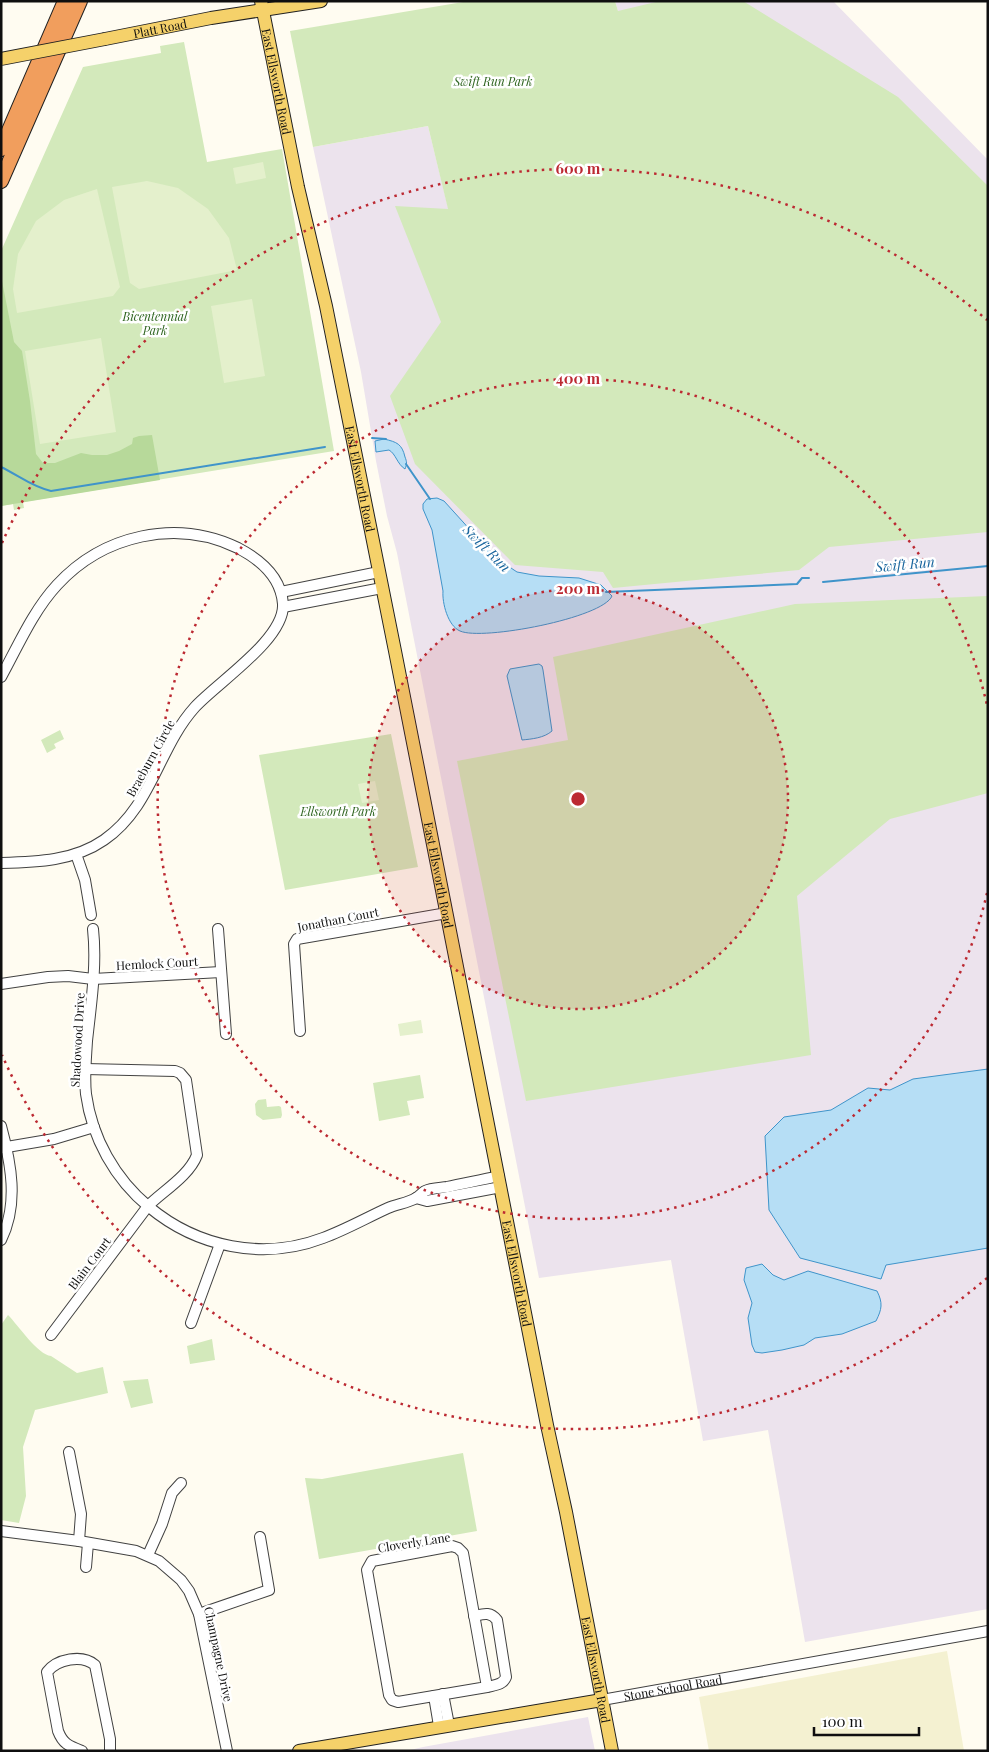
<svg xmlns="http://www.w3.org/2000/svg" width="989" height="1752" font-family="'Playfair Display',serif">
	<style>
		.industrial { fill: #ece3ed }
		.farmland { fill: #f4f1d1 }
		.green { fill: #d3e9bb }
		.forest { fill: #b7d99a }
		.pitch { fill: #e4f0cc }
		.water { fill: #b6def5; stroke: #3f94ca }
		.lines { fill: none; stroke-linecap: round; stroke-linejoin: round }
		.stream { stroke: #3f94ca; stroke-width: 2 }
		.minor-casing { stroke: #424242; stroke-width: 12 }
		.major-casing { stroke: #202020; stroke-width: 14 }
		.highway-casing { stroke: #202020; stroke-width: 16 }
		.minor { stroke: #fff; stroke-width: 10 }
		.major { stroke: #f5d16a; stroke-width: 12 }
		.highway { stroke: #f19e5d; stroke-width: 14 }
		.major-bridge-casing { stroke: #202020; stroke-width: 14; stroke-linecap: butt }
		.major-bridge { stroke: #f5d16a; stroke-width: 12 }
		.ring { fill: none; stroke: #bc2932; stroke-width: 2.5; stroke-dasharray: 2.5 5 }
		.labels { text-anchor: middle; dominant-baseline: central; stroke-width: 5; stroke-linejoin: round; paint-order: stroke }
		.street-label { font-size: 12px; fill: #0f0f0f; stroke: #fff }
		.park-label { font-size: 12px; font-style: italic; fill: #2f6520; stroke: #fff }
		.water-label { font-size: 14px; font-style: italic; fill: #1a669e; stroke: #fff }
		.centre { fill: #bc2932; stroke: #fff; stroke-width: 2.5 }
		.ring-label { font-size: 15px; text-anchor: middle; font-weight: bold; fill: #bc2932; stroke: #fff; stroke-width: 5; stroke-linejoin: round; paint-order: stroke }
	</style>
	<rect width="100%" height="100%" fill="#fffcf1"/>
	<path class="industrial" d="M 615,1 L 833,1 L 988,160 L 988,1609 L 805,1642 L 768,1430 L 703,1441 L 671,1260 L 539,1278 L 397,553 L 387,516 L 376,461 L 361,372 L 313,147 L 428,126 L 453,228 L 618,11 Z
		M 588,1717 L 595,1751 L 406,1751 L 423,1747 Z"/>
	<path class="farmland" d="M 947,1651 L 964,1751 L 709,1751 L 699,1697 Z"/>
	<path class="green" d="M 469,1 L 615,1 L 618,11 L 660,1 L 743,1 L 898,97 L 988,186 L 988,532 L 829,547 L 799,570 L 613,588 L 603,572 L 515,565 L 415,464 L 390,396 L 441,322 L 395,206 L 448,209 L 428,126 L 313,147 L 290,31 Z
		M 184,42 L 207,162 L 282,149 L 334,451 L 23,502 L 24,508 L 14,510 L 13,504 L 1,506 L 1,251 L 83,67 L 161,53 L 160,46 Z
		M 988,596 L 988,793 L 890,819 L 797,896 L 811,1055 L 526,1101 L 457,761 L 568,740 L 553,657 L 795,604 Z
		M 60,730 L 64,739 L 54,744 L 56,748 L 47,753 L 41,740 Z
		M 391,734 L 418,867 L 285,890 L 259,755 Z
		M 420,1075 L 424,1098 L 407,1101 L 410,1115 L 379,1121 L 373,1083 Z
		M 266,1099 L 267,1107 L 279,1106 L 281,1107 L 282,1115 L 281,1118 L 263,1120 L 256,1115 L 255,1104 L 258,1100 Z
		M 8,1315 C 18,1325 38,1355 51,1356 L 77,1373 L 103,1367 L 108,1393 L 35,1410 L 23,1447 L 26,1496 L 19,1523 L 1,1520 L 1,1325 Z
		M 212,1339 L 215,1360 L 190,1364 L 187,1346 Z
		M 148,1379 L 153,1403 L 131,1408 L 123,1381 Z
		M 463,1453 L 477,1531 L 319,1559 L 305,1478 L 322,1479 Z"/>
	<path class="forest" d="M 1,276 L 14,342 L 22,351 L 30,401 L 36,454 L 43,463 L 55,463 L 81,453 L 92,455 L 107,455 L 119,451 L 132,444 L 133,438 L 139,436 L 152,435 L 160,480 L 1,506 Z"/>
	<path class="pitch" d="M 263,162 L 266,178 L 236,184 L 233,168 Z
		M 147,181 L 178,188 L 208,209 L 229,238 L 237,270 L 139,289 L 130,283 L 112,187 Z
		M 97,189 L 120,287 L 113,296 L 17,313 L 13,289 L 18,254 L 36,221 L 64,200 Z
		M 252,299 L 265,376 L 224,383 L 211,306 Z
		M 101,338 L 116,432 L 40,444 L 25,351 Z
		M 375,781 L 379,800 L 362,803 L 358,784 Z
		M 421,1020 L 423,1033 L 400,1036 L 398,1024 Z"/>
	<path class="water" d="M 384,439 C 397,442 402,444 405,457 C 407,462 407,464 405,469 C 397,464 396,454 389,450 L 376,452 L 375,441 Z
		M 437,498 L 444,501 L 483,544 L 505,564 L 517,572 L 539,576 L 579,578 L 601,585 L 612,596 C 603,618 482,641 460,631 C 448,626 442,603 443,591 L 432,530 L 423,509 L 423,504 L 427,499 Z
		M 539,664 L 542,666 L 543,670 L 552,731 C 544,738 532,739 522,740 L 507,676 L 510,669 Z
		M 988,1069 L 988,1248 L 886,1265 L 881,1279 L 800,1258 L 769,1210 L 765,1136 L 784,1117 L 831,1110 L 868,1088 L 890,1090 L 913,1079 Z
		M 762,1264 L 773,1275 L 784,1280 L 808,1271 L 877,1291 C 883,1303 882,1309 876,1321 L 842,1334 L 815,1338 L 804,1345 L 782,1350 L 762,1353 L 755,1352 L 752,1345 L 748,1318 L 752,1303 L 744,1280 L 746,1268 Z"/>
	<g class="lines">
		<path class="stream" d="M 372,438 L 386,439
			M 406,464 L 430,499
			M 1,467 C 18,475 32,487 51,491 L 325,447
			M 823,582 L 988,566
			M 606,592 L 797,584 L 802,578 L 809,578"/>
		<defs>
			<g id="minor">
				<path d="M 281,592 L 379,572"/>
				<path d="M 283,607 L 382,588"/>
				<path d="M 1,677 C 18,646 33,611 57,585 C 103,535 176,518 238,548 C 261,560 281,577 283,604 C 285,639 218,682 195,707 C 158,748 152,807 104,840 C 74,861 37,862 1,863"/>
				<path d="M 76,854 L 85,880 L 91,915"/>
				<path d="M 93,929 C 97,966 91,1004 87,1041 C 86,1059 84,1077 86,1094 C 92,1138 115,1179 149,1207 C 197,1247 263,1261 323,1238 C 345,1230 366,1218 388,1208 C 397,1204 408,1203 416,1198 C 419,1196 422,1193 425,1191 C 431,1188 441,1188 447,1187 C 465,1183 482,1180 499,1176"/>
				<path d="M 218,929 L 226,1034"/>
				<path d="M 1,984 L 48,977 L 68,976 L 93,979 L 221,972"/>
				<path d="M 300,1031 L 294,944 L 297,939 L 447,913"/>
				<path d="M 1,1126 C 11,1163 19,1204 1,1240"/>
				<path d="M 1,1148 L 54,1139 L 94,1127"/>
				<path d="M 416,1198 L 427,1201 L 501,1187"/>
				<path d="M 191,1323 L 220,1244"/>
				<path d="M 51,1335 L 148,1206 C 163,1191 189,1176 197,1155 L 186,1080 L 180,1073 L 175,1071 L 85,1069"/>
				<path d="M 69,1452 L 81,1514 L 79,1541"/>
				<path d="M 1,1531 L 79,1541 L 136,1551 L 159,1561 L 181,1580 L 189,1591 L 199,1614 L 227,1751"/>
				<path d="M 452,1546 L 458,1548 L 463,1553 L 487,1687 L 398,1702 L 392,1700 L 389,1695 L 367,1570 L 372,1561 Z"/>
				<path d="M 148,1555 L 162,1524 L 172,1493 L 181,1483"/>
				<path d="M 86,1567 L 88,1543"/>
				<path d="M 199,1614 L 269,1590 L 260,1537"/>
				<path d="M 474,1616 C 483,1614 490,1611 497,1620 L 506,1677 C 503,1685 495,1685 487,1687"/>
				<path d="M 443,1694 L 449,1725"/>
				<path d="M 434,1696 L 439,1726"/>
				<path id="s1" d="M 602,1700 L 988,1631"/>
				<path d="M 82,1751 C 69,1746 63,1744 58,1731 L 47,1672 C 57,1659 82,1654 95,1665 L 110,1739 L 110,1751"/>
			</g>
			<g id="major">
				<path id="s2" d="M 261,1 L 298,187 L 326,306 L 395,651 L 547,1425 L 566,1512 L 612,1751"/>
				<path id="s3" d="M 105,39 L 211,18 L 321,1"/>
				<path d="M 299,1751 L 602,1700"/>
			</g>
			<path id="highway" d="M 1,149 L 65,1
				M 1,181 L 80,1"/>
		</defs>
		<use href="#minor" class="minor-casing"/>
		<use href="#major" class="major-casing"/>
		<use href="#highway" class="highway-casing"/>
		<use href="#minor" class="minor"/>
		<use href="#major" class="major"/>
		<use href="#highway" class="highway"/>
		<defs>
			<path id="major-bridge" d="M 1,59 L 105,39"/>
		</defs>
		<use href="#major-bridge" class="major-bridge-casing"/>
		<use href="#major-bridge" class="major-bridge"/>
	</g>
	<circle cx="578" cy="799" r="210" fill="#bc2932" fill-opacity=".12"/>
	<g class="ring">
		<circle cx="578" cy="799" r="210"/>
		<path d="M987 893A420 420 0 1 1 987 705"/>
		<path d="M987 1278A630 630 0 0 1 2 1055M2 543A630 630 0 0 1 987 320"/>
	</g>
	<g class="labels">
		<g class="street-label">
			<text stroke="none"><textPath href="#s3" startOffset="56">Platt Road</textPath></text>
			<text stroke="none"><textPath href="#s2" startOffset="82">East Ellsworth Road</textPath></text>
			<text stroke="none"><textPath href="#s2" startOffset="488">East Ellsworth Road</textPath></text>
			<text transform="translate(150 758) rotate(-61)">Braeburn Circle</text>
			<text stroke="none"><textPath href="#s2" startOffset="892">East Ellsworth Road</textPath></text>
			<text transform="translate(338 919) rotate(-11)">Jonathan Court</text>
			<text transform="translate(157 963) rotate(-3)">Hemlock Court</text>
			<text transform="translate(77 1040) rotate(-87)">Shadowood Drive</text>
			<text transform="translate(89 1263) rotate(-53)">Blain Court</text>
			<text stroke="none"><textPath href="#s2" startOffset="1298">East Ellsworth Road</textPath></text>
			<text transform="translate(414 1542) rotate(-9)">Cloverly Lane</text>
			<text transform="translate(219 1654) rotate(78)">Champagne Drive</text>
			<text stroke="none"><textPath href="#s2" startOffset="1702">East Ellsworth Road</textPath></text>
			<text stroke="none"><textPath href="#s1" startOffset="72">Stone School Road</textPath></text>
		</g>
		<g class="park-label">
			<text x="493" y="81">Swift Run Park</text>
			<text x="155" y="316">Bicentennial<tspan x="155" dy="14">Park</tspan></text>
			<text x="338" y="811">Ellsworth Park</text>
		</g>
		<g class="water-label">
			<text transform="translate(487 548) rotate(45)">Swift Run</text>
			<text transform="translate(905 564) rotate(-5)">Swift Run</text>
		</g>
	</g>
	<circle cx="578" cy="799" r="8" class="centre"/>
	<g class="ring-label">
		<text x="578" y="174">600 m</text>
		<text x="578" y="384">400 m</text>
		<text x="578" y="594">200 m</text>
	</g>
	<rect width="989" height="1752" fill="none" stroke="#0f0f0f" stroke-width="5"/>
	<path d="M814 1727v8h105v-8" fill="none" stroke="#0f0f0f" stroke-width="2.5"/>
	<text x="822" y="1727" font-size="15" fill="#0f0f0f" stroke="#ffffff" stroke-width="4" paint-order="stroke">100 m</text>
</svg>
